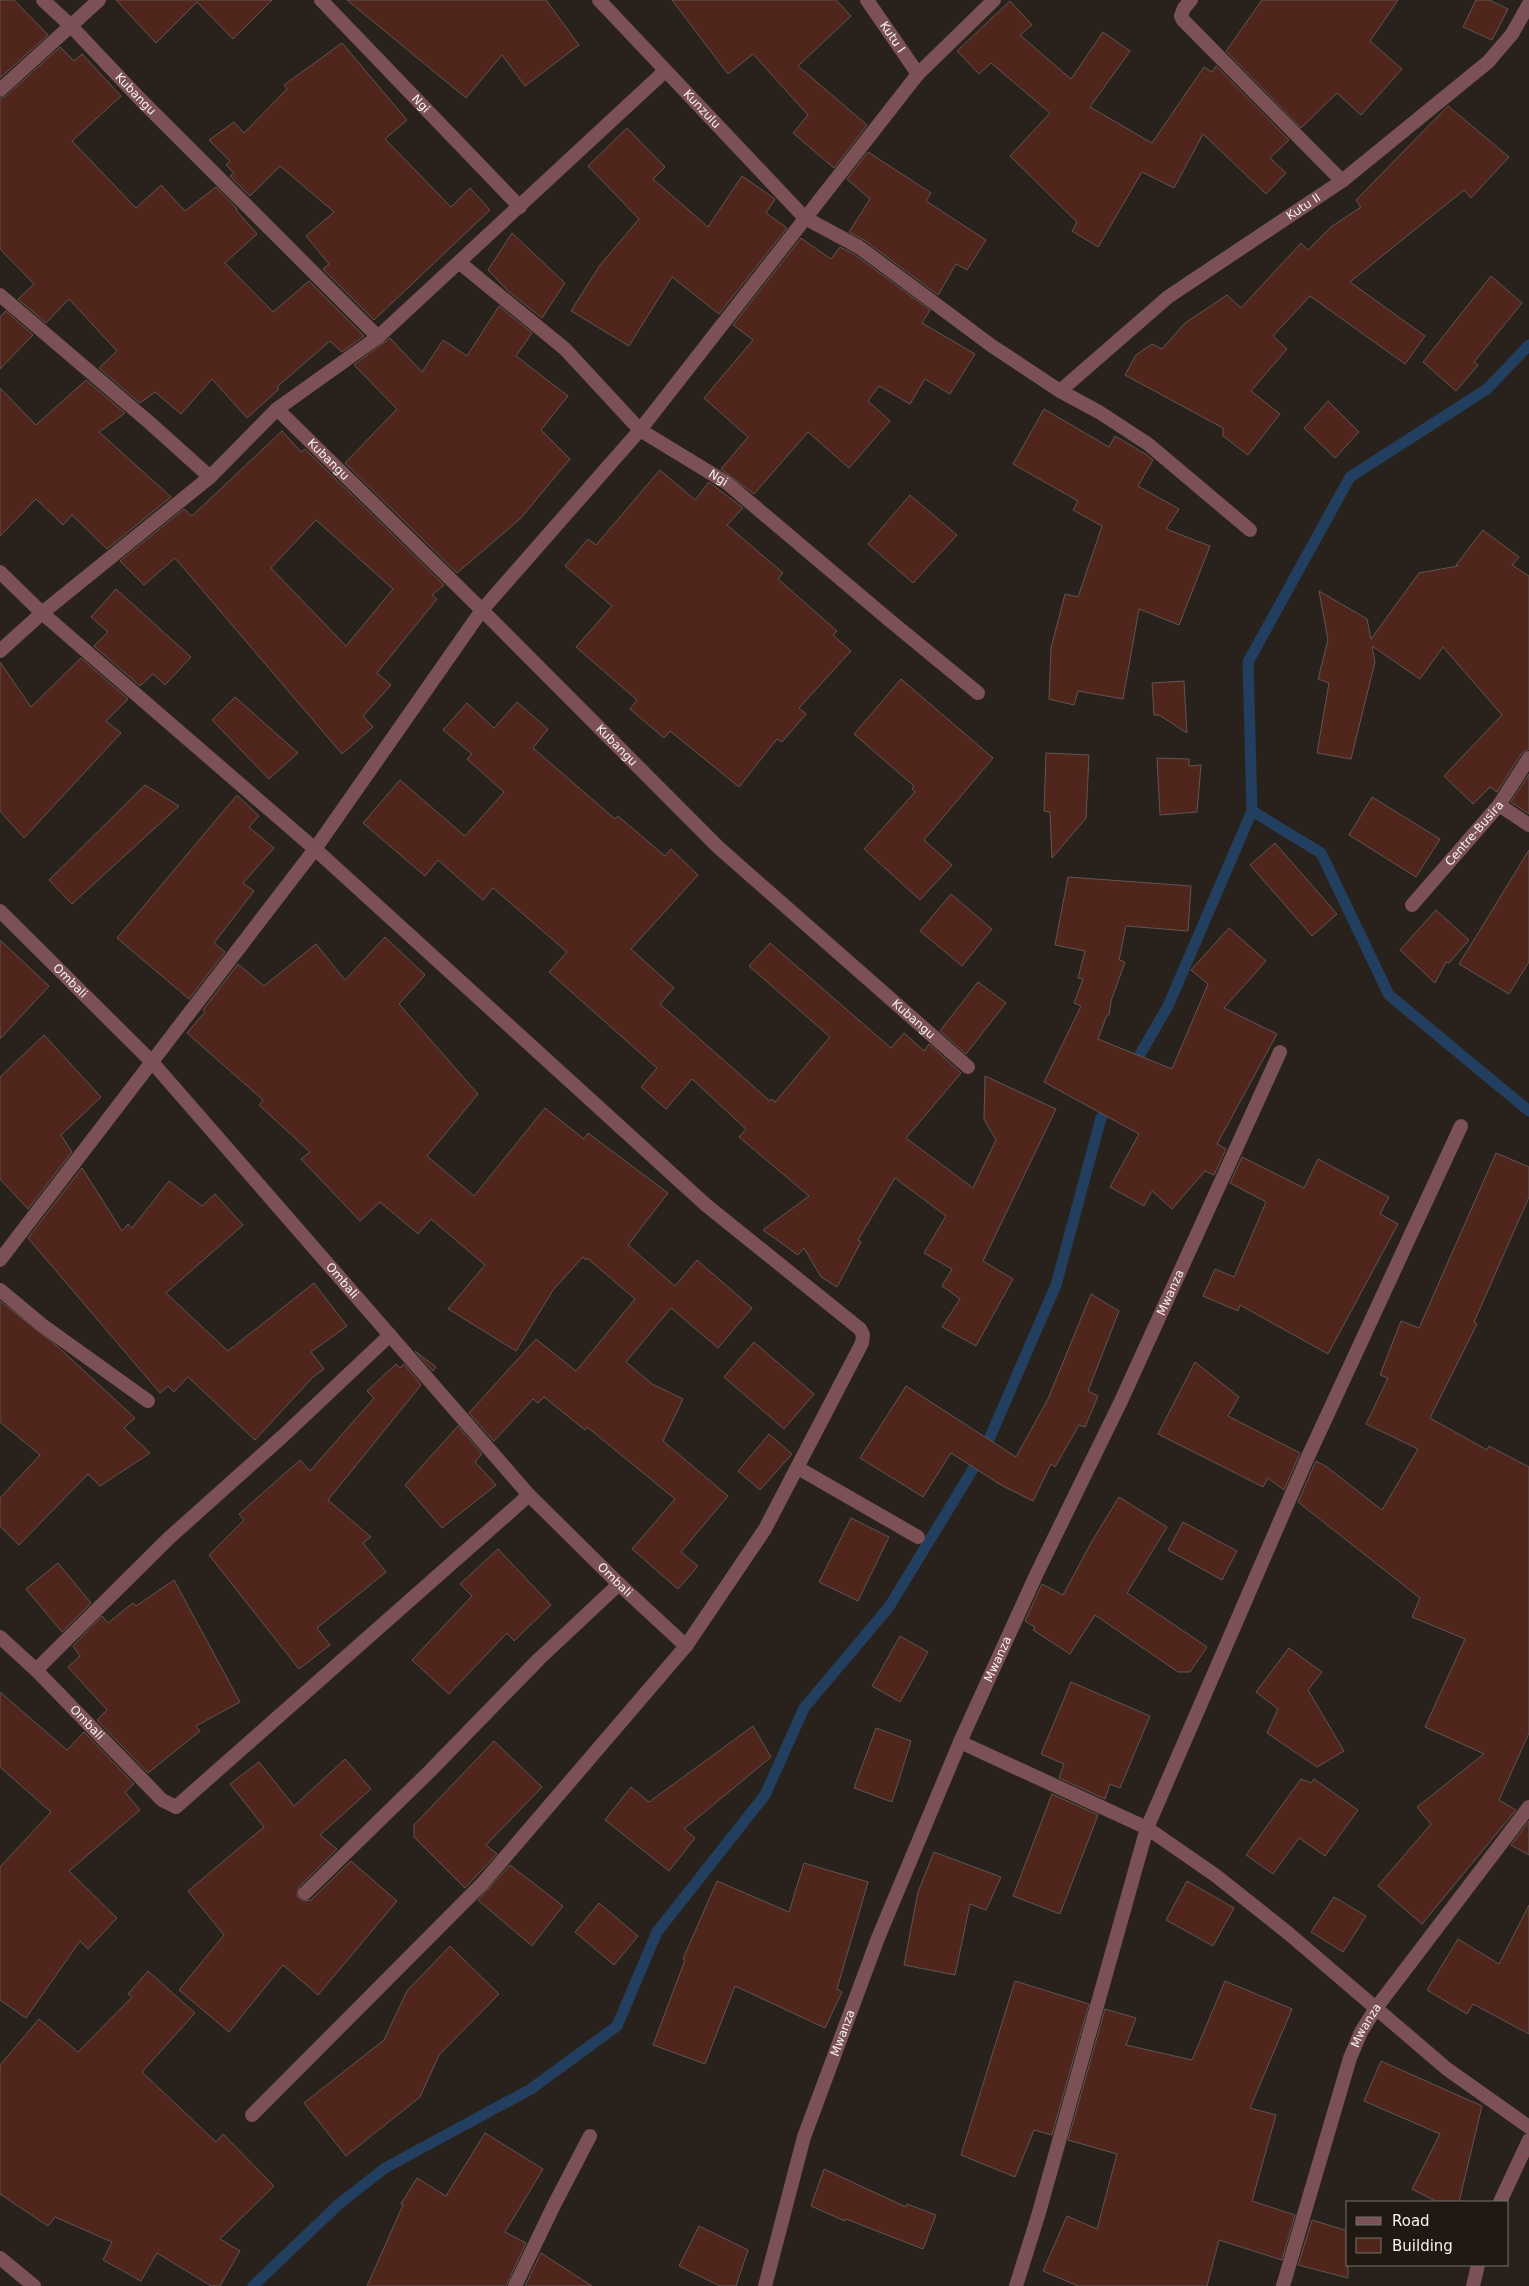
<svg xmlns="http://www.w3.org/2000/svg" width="1529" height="2286" font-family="'DejaVu Sans',sans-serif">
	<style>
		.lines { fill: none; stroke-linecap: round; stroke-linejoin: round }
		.stream { stroke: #233f5f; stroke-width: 11 }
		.building { fill: #50261c; stroke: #605552; fill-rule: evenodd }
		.minor { stroke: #7b5156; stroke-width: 14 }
		.labels { text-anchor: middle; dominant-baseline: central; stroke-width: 4.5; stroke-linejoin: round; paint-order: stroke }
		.street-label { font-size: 12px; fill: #f7f2ee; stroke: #1f1912 }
	</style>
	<rect width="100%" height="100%" fill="#29221c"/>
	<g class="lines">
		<path class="stream" d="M 1529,345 L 1487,389 L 1350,477 L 1248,662 L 1252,811 L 1321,853 L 1389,995 L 1529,1111
			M 1132,1068 L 1168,1006 L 1252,811
			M 253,2286 L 339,2204 L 385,2168 L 531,2089 L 617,2026 L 657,1932 L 765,1795 L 804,1708 L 889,1607 L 984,1451 L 1056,1285 L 1101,1118 L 1111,1103"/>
	</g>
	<path class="building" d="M 0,0 L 14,0 L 48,35 L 0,78 Z
		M 116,0 L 272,0 L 233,39 L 197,2 L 156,43 Z
		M 347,0 L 546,0 L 579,45 L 525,86 L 502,55 L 466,98 Z
		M 672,0 L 836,0 L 851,16 L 798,66 L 867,125 L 834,168 L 793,133 L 808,115 L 753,54 L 728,74 Z
		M 1262,0 L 1398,0 L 1370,41 L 1402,69 L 1361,115 L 1337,93 L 1301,128 L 1226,51 Z
		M 1476,0 L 1489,0 L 1508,9 L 1492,40 L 1463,27 Z
		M 1010,1 L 1032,25 L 1020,35 L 1071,79 L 1103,32 L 1130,51 L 1090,107 L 1152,143 L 1204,67 L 1212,72 L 1216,66 L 1289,140 L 1270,158 L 1286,173 L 1266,194 L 1203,134 L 1174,188 L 1142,172 L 1098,247 L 1072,231 L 1077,222 L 1010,156 L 1050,113 L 991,63 L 979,74 L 957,51 Z
		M 342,43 L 407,120 L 385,139 L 451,207 L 470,188 L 490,210 L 374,320 L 323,269 L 329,264 L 306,236 L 334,212 L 280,166 L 250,196 L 230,176 L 234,173 L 226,165 L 230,161 L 209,140 L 234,122 L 244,133 L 287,89 L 284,85 Z
		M 60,47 L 74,61 L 82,54 L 121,96 L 72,141 L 136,208 L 161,185 L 185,211 L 216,187 L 237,209 L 236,210 L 257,234 L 225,263 L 273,312 L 309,281 L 364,336 L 342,352 L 330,341 L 277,387 L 279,389 L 247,418 L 212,379 L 181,414 L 155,392 L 140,403 L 99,368 L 117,351 L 69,299 L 46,323 L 18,299 L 34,284 L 0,249 L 0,99 L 6,96 Z
		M 1448,106 L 1509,157 L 1471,198 L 1464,190 L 1350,282 L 1425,336 L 1405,364 L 1310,296 L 1273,336 L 1287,349 L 1251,391 L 1280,414 L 1248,455 L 1223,436 L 1223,428 L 1125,375 L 1136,355 L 1152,344 L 1162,349 L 1185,323 L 1227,295 L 1241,308 L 1301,243 L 1308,250 L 1331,227 L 1361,207 L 1356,200 Z
		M 627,128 L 665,167 L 653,179 L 708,227 L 742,176 L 775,199 L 766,213 L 787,228 L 719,314 L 672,277 L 629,346 L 571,311 L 600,265 L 639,219 L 588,166 Z
		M 868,152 L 931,193 L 926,201 L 986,240 L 967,270 L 956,264 L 938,295 L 864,240 L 849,232 L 870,199 L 847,179 Z
		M 512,233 L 565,283 L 542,318 L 508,291 L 488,270 Z
		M 801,238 L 831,259 L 840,247 L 854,254 L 930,310 L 922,323 L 975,354 L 950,394 L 925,379 L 910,404 L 879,386 L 868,401 L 890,421 L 849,468 L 808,432 L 754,494 L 721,469 L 748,437 L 704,398 L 753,340 L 733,325 Z
		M 1491,276 L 1522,303 L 1474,362 L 1478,365 L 1456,391 L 1423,362 Z
		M 499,306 L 532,333 L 516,356 L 568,396 L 541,430 L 570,459 L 520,519 L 457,573 L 345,463 L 397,409 L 354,365 L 390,338 L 422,372 L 443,340 L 467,356 Z
		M 6,311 L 33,335 L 0,369 L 0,317 Z
		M 86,380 L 125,413 L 99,432 L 171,497 L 107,549 L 72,515 L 63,525 L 36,499 L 0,536 L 0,388 L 36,425 Z
		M 1328,401 L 1359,432 L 1335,458 L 1304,428 Z
		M 1044,409 L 1109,447 L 1115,436 L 1147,455 L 1153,460 L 1138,486 L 1179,509 L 1166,529 L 1210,546 L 1179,625 L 1139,609 L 1123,699 L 1078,691 L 1074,705 L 1049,699 L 1051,648 L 1065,594 L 1078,597 L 1102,526 L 1073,510 L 1078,501 L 1013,464 Z
		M 282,431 L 301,452 L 305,449 L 444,585 L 432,595 L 437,599 L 377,673 L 391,685 L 363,716 L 373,727 L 342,754 L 175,558 L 144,585 L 120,561 L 184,509 L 192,516 ZM 316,520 L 393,589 L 346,646 L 271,568 Z
		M 660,470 L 695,500 L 709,482 L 743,508 L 727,525 L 783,573 L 778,579 L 837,631 L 833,635 L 851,651 L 799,708 L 806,714 L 782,742 L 777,739 L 739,787 L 670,731 L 664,738 L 630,709 L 637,700 L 576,647 L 612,606 L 565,566 L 588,539 L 596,545 Z
		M 910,495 L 957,535 L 913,583 L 868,544 Z
		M 1483,530 L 1519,557 L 1512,565 L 1529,576 L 1529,749 L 1522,753 L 1497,792 L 1490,787 L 1473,804 L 1444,776 L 1502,715 L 1443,647 L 1420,679 L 1372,646 L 1375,662 L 1351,759 L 1317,753 L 1329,683 L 1318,679 L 1328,640 L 1319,591 L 1367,619 L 1371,639 L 1419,573 L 1458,566 L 1456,565 Z
		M 116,589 L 191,657 L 165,685 L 153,674 L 140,686 L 94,646 L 108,632 L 91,617 Z
		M 81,658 L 128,699 L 106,721 L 121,733 L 24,838 L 0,811 L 0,662 L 31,707 Z
		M 901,679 L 993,758 L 924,840 L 952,865 L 920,900 L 864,849 L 915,792 L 912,789 L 914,786 L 854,734 Z
		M 1184,681 L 1187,733 L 1159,715 L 1154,715 L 1152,683 Z
		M 235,697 L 298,753 L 269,779 L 212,720 Z
		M 517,702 L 548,729 L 533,748 L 615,819 L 618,816 L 665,856 L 671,849 L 698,875 L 631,949 L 674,988 L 660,1004 L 770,1101 L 772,1099 L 775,1102 L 830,1037 L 749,966 L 770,943 L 891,1048 L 904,1033 L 924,1051 L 929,1044 L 961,1073 L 906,1138 L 973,1188 L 996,1140 L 984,1119 L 985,1076 L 1056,1109 L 983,1261 L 1013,1279 L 976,1346 L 942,1327 L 960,1299 L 942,1286 L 952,1269 L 924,1253 L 946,1216 L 895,1178 L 858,1240 L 861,1242 L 837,1287 L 821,1277 L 804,1248 L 798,1255 L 763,1230 L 809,1196 L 739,1137 L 746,1129 L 692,1079 L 666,1109 L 641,1087 L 657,1068 L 549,972 L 567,952 L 493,888 L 483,900 L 438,860 L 425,876 L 363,823 L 400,780 L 465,836 L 504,792 L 467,759 L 472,754 L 443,730 L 467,703 L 494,728 Z
		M 1046,753 L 1089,755 L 1086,818 L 1052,858 L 1050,812 L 1044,811 Z
		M 1157,758 L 1189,759 L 1189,766 L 1201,765 L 1197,812 L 1160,815 Z
		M 1529,774 L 1529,814 L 1511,802 Z
		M 145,785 L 179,806 L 72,904 L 49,880 Z
		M 237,795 L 259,816 L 249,827 L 274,848 L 243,883 L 254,891 L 214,943 L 225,952 L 189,999 L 117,938 Z
		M 1372,797 L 1440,839 L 1416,877 L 1349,835 Z
		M 1275,843 L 1337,914 L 1312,936 L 1250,865 Z
		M 1529,850 L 1529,962 L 1509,994 L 1459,964 Z
		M 1068,877 L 1191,886 L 1188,931 L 1126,926 L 1119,960 L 1125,962 L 1111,1001 L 1109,1015 L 1107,1015 L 1098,1039 L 1172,1069 L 1208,984 L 1191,970 L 1229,928 L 1266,961 L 1224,1008 L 1277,1034 L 1217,1144 L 1226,1149 L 1214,1175 L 1205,1171 L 1172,1209 L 1152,1191 L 1144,1206 L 1110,1187 L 1139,1134 L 1044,1082 L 1081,1006 L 1074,1003 L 1083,979 L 1078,978 L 1085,951 L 1055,945 Z
		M 951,894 L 992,929 L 962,966 L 920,931 Z
		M 1436,910 L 1469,940 L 1449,963 L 1446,962 L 1435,983 L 1400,950 Z
		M 385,937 L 425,975 L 399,1004 L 478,1094 L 427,1156 L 474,1196 L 545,1108 L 584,1139 L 588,1133 L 668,1193 L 628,1245 L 675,1286 L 697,1260 L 752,1308 L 718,1348 L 671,1308 L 626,1362 L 652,1384 L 683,1399 L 663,1441 L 728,1496 L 681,1552 L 698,1566 L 678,1589 L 632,1549 L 675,1499 L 587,1427 L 585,1430 L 544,1397 L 538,1403 L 533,1399 L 494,1441 L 469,1413 L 536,1339 L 576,1371 L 635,1299 L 587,1258 L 586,1260 L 583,1257 L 553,1290 L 516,1351 L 448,1309 L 485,1265 L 431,1219 L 418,1234 L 380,1202 L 360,1221 L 301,1159 L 310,1152 L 259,1105 L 263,1100 L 187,1033 L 205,1012 L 203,1010 L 238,964 L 264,986 L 316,944 L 345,980 Z
		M 0,940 L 49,986 L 0,1039 Z
		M 978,982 L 1006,1003 L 966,1054 L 940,1031 Z
		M 44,1035 L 101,1097 L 61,1135 L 72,1152 L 28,1209 L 0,1179 L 0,1077 Z
		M 1496,1153 L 1529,1167 L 1529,1197 L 1474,1322 L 1477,1324 L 1430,1418 L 1487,1450 L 1489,1446 L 1529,1467 L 1529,1733 L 1499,1800 L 1516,1810 L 1422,1924 L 1378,1886 L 1431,1824 L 1417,1807 L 1484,1754 L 1425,1727 L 1465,1639 L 1412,1617 L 1420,1598 L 1298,1502 L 1316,1461 L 1327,1467 L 1382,1510 L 1418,1449 L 1366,1424 L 1388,1378 L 1380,1375 L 1401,1321 L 1419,1328 Z
		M 1242,1157 L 1304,1188 L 1318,1159 L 1389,1197 L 1380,1214 L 1398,1224 L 1328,1354 L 1240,1305 L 1238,1311 L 1203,1296 L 1215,1269 L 1234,1277 L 1266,1202 L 1230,1183 Z
		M 82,1168 L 122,1231 L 128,1224 L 132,1228 L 169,1181 L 202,1206 L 215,1194 L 243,1225 L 166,1293 L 228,1351 L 314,1283 L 347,1326 L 311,1352 L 324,1369 L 313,1377 L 255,1440 L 188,1377 L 174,1392 L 168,1386 L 160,1393 L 28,1238 Z
		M 1091,1294 L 1119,1311 L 1088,1391 L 1098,1396 L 1085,1427 L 1079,1425 L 1055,1467 L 1051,1464 L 1033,1501 L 1001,1485 L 951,1453 L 923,1497 L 860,1458 L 906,1386 L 1016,1457 L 1048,1399 Z
		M 0,1301 L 57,1346 L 135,1418 L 124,1428 L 150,1453 L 100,1486 L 88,1474 L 19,1545 L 0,1526 L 0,1498 L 40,1455 L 0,1422 Z
		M 754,1342 L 814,1394 L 784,1429 L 724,1377 Z
		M 415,1351 L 436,1367 L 433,1371 Z
		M 1195,1362 L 1239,1397 L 1228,1416 L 1300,1453 L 1284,1490 L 1268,1478 L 1263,1487 L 1158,1434 Z
		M 396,1364 L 400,1368 L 404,1364 L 421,1385 L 328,1500 L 371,1537 L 363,1543 L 386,1572 L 317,1628 L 330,1645 L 299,1669 L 209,1555 L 244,1520 L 239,1514 L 300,1460 L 310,1471 L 374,1398 L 367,1391 Z
		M 458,1426 L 482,1454 L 475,1462 L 496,1485 L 442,1528 L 405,1485 Z
		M 769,1434 L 792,1454 L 760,1490 L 738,1471 Z
		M 1119,1497 L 1167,1527 L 1127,1593 L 1207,1647 L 1190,1672 L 1178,1672 L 1095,1615 L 1070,1654 L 1033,1630 L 1035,1627 L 1025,1621 L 1042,1584 L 1063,1595 L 1092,1541 Z
		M 851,1518 L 889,1537 L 858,1601 L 819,1582 Z
		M 1183,1522 L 1237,1551 L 1222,1580 L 1168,1550 Z
		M 498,1549 L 551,1605 L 514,1641 L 507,1633 L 449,1694 L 412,1660 L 472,1596 L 460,1584 Z
		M 58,1563 L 91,1603 L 62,1632 L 26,1589 Z
		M 174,1580 L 240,1702 L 196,1726 L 200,1731 L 148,1773 L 97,1720 L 107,1710 L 68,1667 L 80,1656 L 73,1646 L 102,1616 L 108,1623 L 133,1603 L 136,1606 Z
		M 900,1636 L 928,1652 L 900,1702 L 872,1686 Z
		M 1289,1648 L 1322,1672 L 1308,1690 L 1344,1751 L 1317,1767 L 1267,1733 L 1278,1709 L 1256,1692 Z
		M 1071,1682 L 1150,1716 L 1120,1788 L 1110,1784 L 1105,1799 L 1059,1778 L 1064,1764 L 1041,1754 Z
		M 0,1692 L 67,1750 L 84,1732 L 134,1784 L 125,1792 L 140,1810 L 69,1871 L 117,1918 L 88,1949 L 80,1941 L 26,2018 L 0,2000 L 0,1867 L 51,1812 L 0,1767 Z
		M 753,1726 L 771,1757 L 684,1829 L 695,1838 L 669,1871 L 605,1820 L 631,1787 L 649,1802 Z
		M 876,1728 L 911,1741 L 892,1802 L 854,1788 Z
		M 494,1741 L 542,1787 L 486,1845 L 497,1854 L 465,1888 L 414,1837 L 414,1825 Z
		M 345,1759 L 371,1789 L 320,1835 L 337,1849 L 299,1887 L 297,1896 L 303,1901 L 311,1900 L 351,1861 L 397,1901 L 318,1995 L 283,1965 L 229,2032 L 179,1990 L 224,1935 L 188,1891 L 264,1827 L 230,1784 L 259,1762 L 294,1806 Z
		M 1301,1779 L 1311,1783 L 1314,1779 L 1358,1810 L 1325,1856 L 1299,1838 L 1273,1874 L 1246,1855 Z
		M 1052,1794 L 1098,1815 L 1060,1914 L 1013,1896 Z
		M 1529,1821 L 1529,1855 L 1511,1845 Z
		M 934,1852 L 1001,1877 L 986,1910 L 970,1904 L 955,1975 L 904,1965 L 918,1892 Z
		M 804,1863 L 868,1882 L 837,1989 L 842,1992 L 825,2028 L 735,1986 L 705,2064 L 653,2045 L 685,1960 L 683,1959 L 717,1881 L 789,1912 Z
		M 510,1865 L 563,1906 L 532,1946 L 478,1900 Z
		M 1187,1881 L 1234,1908 L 1213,1946 L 1166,1920 Z
		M 1334,1897 L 1366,1916 L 1343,1952 L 1311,1932 Z
		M 599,1903 L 638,1936 L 614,1965 L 575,1932 Z
		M 1529,1905 L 1529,2034 L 1473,2004 L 1467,2014 L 1427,1990 L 1458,1939 L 1499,1964 Z
		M 450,1946 L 499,1994 L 439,2055 L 420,2097 L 346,2156 L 304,2103 L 384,2040 L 407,1991 Z
		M 148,1971 L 195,2013 L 142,2072 L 216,2142 L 223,2134 L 274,2186 L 220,2239 L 240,2251 L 220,2286 L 211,2286 L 157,2253 L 141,2281 L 103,2260 L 112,2242 L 55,2217 L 48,2226 L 0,2194 L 0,2065 L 39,2019 L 78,2052 L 132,1997 L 128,1994 Z
		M 1015,1981 L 1089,2004 L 1052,2135 L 1034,2130 L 1015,2177 L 961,2155 Z
		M 1225,1981 L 1292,2009 L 1250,2108 L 1276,2115 L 1252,2201 L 1295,2215 L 1282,2260 L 1219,2240 L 1207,2286 L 1078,2286 L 1043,2271 L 1067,2216 L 1097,2229 L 1117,2154 L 1068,2140 L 1105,2009 L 1136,2018 L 1126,2045 L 1192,2060 Z
		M 1381,2061 L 1482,2106 L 1459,2202 L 1437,2202 L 1412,2189 L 1440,2134 L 1364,2101 Z
		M 485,2133 L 543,2169 L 505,2232 L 526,2243 L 506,2286 L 367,2286 L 403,2205 L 401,2204 L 417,2178 L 446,2196 Z
		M 824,2169 L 906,2207 L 907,2204 L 936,2215 L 923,2249 L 846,2219 L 845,2221 L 811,2206 Z
		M 1312,2220 L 1348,2231 L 1348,2278 L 1298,2265 Z
		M 699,2226 L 748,2250 L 736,2286 L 720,2286 L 679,2266 Z
		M 541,2253 L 592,2286 L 525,2286 Z"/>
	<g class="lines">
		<g class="minor">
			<path id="s1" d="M 43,0 L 70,25 L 140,99 L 378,337"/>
			<path id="s2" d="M 321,0 L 520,207"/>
			<path id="s3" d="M 599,0 L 805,218 L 859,247 L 992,346 L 1060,391 L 1099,412 L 1148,444 L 1250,530"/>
			<path id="s4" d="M 867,0 L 918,74"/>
			<path d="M 1191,0 L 1184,8 L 1181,16 L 1183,20 L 1342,181"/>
			<path d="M 0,90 L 99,0"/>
			<path id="s5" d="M 460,263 L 565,349 L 640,430 L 727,483 L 888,619 L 978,693"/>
			<path d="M 0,295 L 150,423 L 210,477"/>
			<path id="s6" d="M 1060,391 L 1168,297 L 1342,181 L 1488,62 L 1512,34 L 1529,4"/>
			<path id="s7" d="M 277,409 L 482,610 L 718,847 L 968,1067"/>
			<path d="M 0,572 L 42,613 L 315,849 L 706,1205 L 860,1329 L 863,1335 L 862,1343 L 765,1529 L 686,1646 L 483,1883 L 252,2115"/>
			<path d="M 0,651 L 42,613 L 210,477 L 277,409 L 378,337 L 665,71"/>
			<path d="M 1499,805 L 1529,825"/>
			<path id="s8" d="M 1412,905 L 1499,805 L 1529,758"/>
			<path id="s9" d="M 0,911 L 152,1062 L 529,1495 L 619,1584 L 686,1646"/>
			<path d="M 0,1260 L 315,849 L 482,610 L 640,430 L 918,74 L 994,0"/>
			<path d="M 0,1290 L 42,1325 L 148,1401"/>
			<path d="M 798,1468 L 918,1537"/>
			<path id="s10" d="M 0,1637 L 36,1670 L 162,1800 L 176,1807 L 529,1495"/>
			<path d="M 36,1670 L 169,1538 L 283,1436 L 390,1335"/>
			<path d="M 960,1742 L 1147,1828 L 1215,1875 L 1288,1933 L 1447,2069 L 1529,2127"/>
			<path d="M 305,1893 L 430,1771 L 539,1659 L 619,1584"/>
			<path d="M 1500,2202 L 1529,2140"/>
			<path d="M 0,2258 L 34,2286"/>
			<path d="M 515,2286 L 554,2205 L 590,2136"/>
			<path id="s11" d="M 765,2286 L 804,2137 L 878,1938 L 960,1742 L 1037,1573 L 1121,1401 L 1280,1052"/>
			<path d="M 1016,2286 L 1038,2216 L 1147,1828 L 1306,1461 L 1461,1126"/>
			<path id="s12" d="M 1283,2286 L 1350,2058 L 1361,2032 L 1376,2008 L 1529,1807"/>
			<path d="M 1473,2286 L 1478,2265"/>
		</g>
	</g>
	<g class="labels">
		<g class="street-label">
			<text stroke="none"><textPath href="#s4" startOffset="45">Kutu I</textPath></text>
			<text stroke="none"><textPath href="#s1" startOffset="132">Kubangu</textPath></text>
			<text stroke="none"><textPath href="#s2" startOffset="144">Ngi</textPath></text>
			<text stroke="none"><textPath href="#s3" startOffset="150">Kunzulu</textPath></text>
			<text stroke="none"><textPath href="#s6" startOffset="306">Kutu II</textPath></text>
			<text stroke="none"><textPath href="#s7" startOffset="72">Kubangu</textPath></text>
			<text stroke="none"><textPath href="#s5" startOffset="338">Ngi</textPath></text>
			<text stroke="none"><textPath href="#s7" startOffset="478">Kubangu</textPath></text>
			<text stroke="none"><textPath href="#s8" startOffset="95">Centre-Busira</textPath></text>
			<text stroke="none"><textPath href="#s9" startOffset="99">Ombali</textPath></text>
			<text stroke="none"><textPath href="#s7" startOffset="882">Kubangu</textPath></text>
			<text stroke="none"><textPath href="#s9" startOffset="504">Ombali</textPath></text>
			<text stroke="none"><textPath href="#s11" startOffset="1075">Mwanza</textPath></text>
			<text stroke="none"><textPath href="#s9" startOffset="909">Ombali</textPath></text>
			<text stroke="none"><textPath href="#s11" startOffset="670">Mwanza</textPath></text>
			<text stroke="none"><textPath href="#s10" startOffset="122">Ombali</textPath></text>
			<text stroke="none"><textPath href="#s12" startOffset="274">Mwanza</textPath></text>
			<text stroke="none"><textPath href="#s11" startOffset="265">Mwanza</textPath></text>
		</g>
	</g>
	<rect x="1346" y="2201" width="162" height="65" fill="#1f1912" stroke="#75706a"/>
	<rect x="1356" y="2217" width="25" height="8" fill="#7b5156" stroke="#75706a"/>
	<text x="1392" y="2226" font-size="15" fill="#f7f2ee">Road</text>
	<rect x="1356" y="2238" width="25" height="15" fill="#50261c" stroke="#75706a"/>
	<text x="1392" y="2251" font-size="15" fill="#f7f2ee">Building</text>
</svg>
